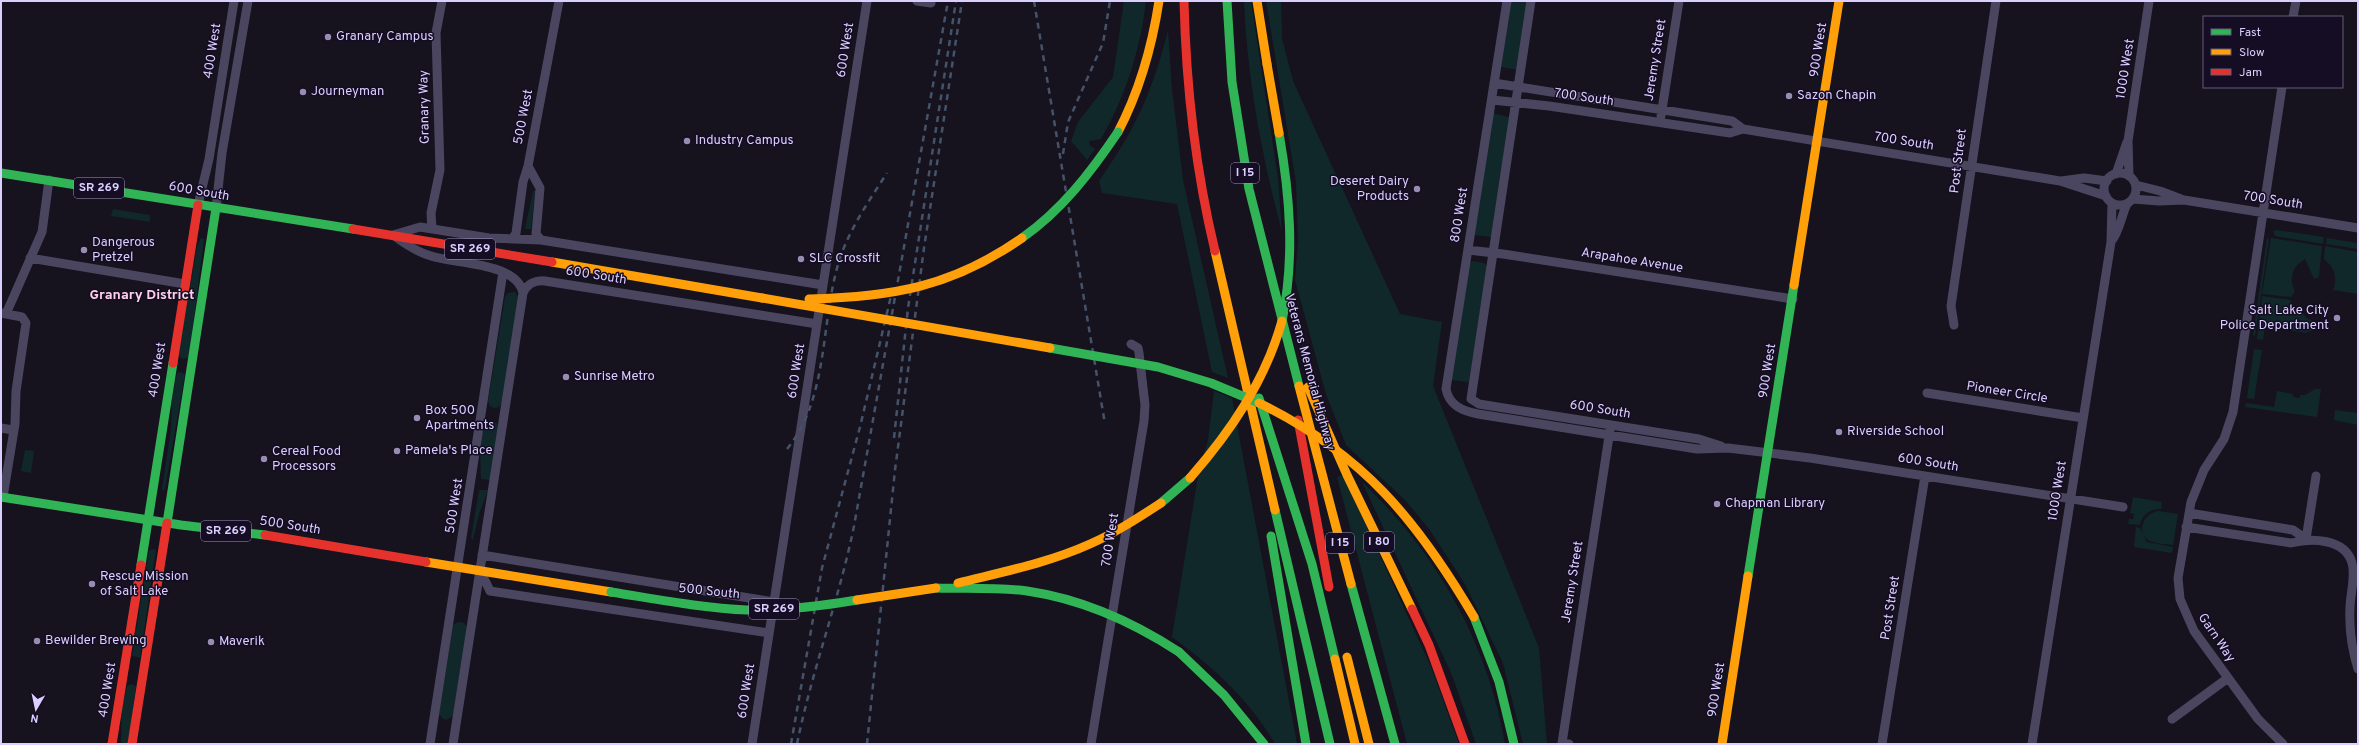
<svg xmlns="http://www.w3.org/2000/svg" width="2359" height="745" font-family="Overpass,sans-serif">
	<style>
		.green { fill: #11282b }
		.lines { fill: none; stroke-linecap: round; stroke-linejoin: round }
		.street { stroke: #4b465f; stroke-width: 9 }
		.fast { stroke: #30b455; stroke-width: 9 }
		.slow { stroke: #ff9f0a; stroke-width: 9 }
		.jam { stroke: #e5322d; stroke-width: 9 }
		.rail { stroke: #445369; stroke-width: 2.5; stroke-dasharray: 6 5; stroke-linecap: butt }
		.fast-bridge { stroke: #30b455; stroke-width: 9 }
		.slow-bridge { stroke: #ff9f0a; stroke-width: 9 }
		.poi-dot { fill: #968db0; stroke: #140d23; stroke-width: 1.5 }
		.labels { text-anchor: middle; dominant-baseline: central; stroke-width: 3; stroke-linejoin: round; paint-order: stroke }
		.shield { fill: #140d23; stroke: #9f95bd; stroke-width: 1 }
		.shield-label { font-size: 12px; font-weight: bold; fill: #dbcfff }
		.poi-label { font-size: 13px; fill: #dbcfff; stroke: #140d23; text-anchor: start }
		.street-label { font-size: 13px; fill: #dbcfff; stroke: #140d23 }
		.neighbourhood-label { font-size: 14px; font-weight: bold; fill: #ffd1e8; stroke: #140d23 }
	</style>
	<rect width="100%" height="100%" fill="#16121e"/>
	<path class="green" d="M 1124,1 L 1146,1 C 1140,51 1126,95 1101,139 L 1089,141 L 1090,146 L 1095,149 L 1087,160 L 1071,141 L 1078,122 L 1113,77 Z
		M 1244,1 L 1251,1 L 1278,178 L 1282,232 C 1262,157 1247,78 1244,1 Z
		M 1266,1 L 1281,1 L 1282,38 L 1293,81 L 1400,314 L 1442,322 L 1433,386 L 1539,648 L 1547,744 L 1523,744 L 1503,663 L 1465,584 L 1429,529 L 1405,500 L 1346,445 L 1326,394 L 1295,280 L 1298,240 L 1296,182 Z
		M 1511,1 L 1529,1 L 1518,70 L 1501,67 Z
		M 1168,30 L 1172,89 L 1183,180 L 1228,378 L 1212,372 L 1177,204 L 1102,193 L 1099,181 C 1135,130 1153,91 1168,30 Z
		M 1493,113 L 1511,118 L 1491,237 L 1474,235 Z
		M 535,190 L 531,229 L 525,229 L 533,191 Z
		M 113,209 L 150,215 L 150,222 L 111,216 Z
		M 2277,230 L 2324,237 L 2323,244 L 2275,236 L 2273,231 Z
		M 201,238 L 204,239 L 189,358 L 183,359 L 178,355 L 197,247 Z
		M 2267,238 L 2269,239 L 2255,336 L 2253,335 Z
		M 2271,238 L 2322,246 L 2319,277 L 2314,279 L 2305,259 C 2293,266 2288,278 2295,291 L 2291,297 L 2262,294 Z
		M 2327,238 L 2358,243 L 2358,249 L 2326,244 Z
		M 2325,246 L 2358,252 L 2358,294 L 2333,290 C 2338,277 2334,267 2324,259 Z
		M 1473,261 L 1484,263 L 1487,266 L 1469,382 L 1451,380 L 1470,263 Z
		M 515,292 L 519,298 L 502,403 L 499,407 L 494,408 L 490,406 L 488,401 L 505,297 L 508,293 Z
		M 2262,296 L 2291,300 L 2289,309 L 2302,311 L 2306,318 L 2315,322 L 2314,330 L 2306,333 L 2265,326 L 2263,340 L 2257,339 Z
		M 2254,349 L 2262,350 L 2254,399 L 2247,398 Z
		M 180,372 L 185,374 L 165,489 L 163,491 L 162,489 L 171,429 L 172,399 L 177,373 Z
		M 2315,389 L 2321,389 L 2317,417 L 2245,407 L 2246,403 L 2274,407 L 2277,391 L 2293,394 L 2293,397 L 2300,398 L 2300,395 L 2305,395 Z
		M 1214,391 L 1232,398 L 1297,744 L 1275,744 C 1250,700 1213,667 1172,637 L 1198,476 L 1208,440 Z
		M 2335,410 L 2358,413 L 2358,425 L 2334,420 Z
		M 492,421 L 497,423 L 498,428 L 490,480 L 481,479 C 481,462 477,435 488,422 Z
		M 25,450 L 34,451 L 31,473 L 21,471 Z
		M 1343,475 L 1431,667 L 1459,744 L 1407,744 L 1337,477 Z
		M 1362,482 C 1436,552 1488,643 1505,744 L 1476,744 L 1452,675 Z
		M 479,490 L 488,490 L 479,514 L 473,540 L 471,538 Z
		M 2133,497 L 2162,502 L 2161,509 C 2149,509 2142,515 2140,525 L 2128,524 L 2129,519 L 2133,519 L 2134,514 L 2130,513 Z
		M 2158,511 L 2178,514 L 2173,545 C 2166,544 2154,544 2148,540 C 2135,530 2145,513 2158,511 Z
		M 2136,527 L 2140,528 L 2147,542 L 2173,547 L 2172,553 L 2134,547 Z
		M 154,549 L 156,550 L 140,658 L 132,656 L 149,550 Z
		M 458,622 L 464,623 L 467,627 L 453,716 L 446,720 L 442,718 L 439,714 L 453,625 Z
		M 131,684 L 136,686 L 129,744 L 121,744 L 122,708 L 127,686 Z"/>
	<g class="lines">
		<path class="street" d="M 917,1 L 931,3
			M 1507,1 L 1446,389 C 1449,405 1462,411 1478,414 L 1697,449 L 1728,448 L 1810,458 L 2123,507
			M 1531,1 L 1471,399 L 1479,404 L 1699,439 L 1721,446
			M 2293,17 L 2296,1
			M 1494,83 L 1732,121 L 1743,129 L 2060,181 L 2106,196
			M 2282,87 L 2233,412 L 2224,439 L 2204,470 L 2191,502 L 2178,578 L 2180,599 L 2194,631 L 2258,719 L 2283,744
			M 1492,100 L 1549,106 L 1730,133 L 1743,129
			M 1661,116 L 1679,1
			M 528,166 L 540,188 L 536,234 L 541,240
			M2104 189a16 16 0 1 1 32 0a16 16 0 1 1-32 0Z
			M 2116,174 L 2127,142
			M 2129,176 L 2128,141 L 2149,1
			M 2061,181 L 2084,178 L 2107,181
			M 2136,185 L 2160,191 L 2181,199
			M 2133,199 L 2159,201 L 2184,200 L 2358,228
			M 198,205 L 209,159 L 234,1
			M 216,208 L 222,153 L 248,1
			M 432,229 L 431,213 L 440,170 L 436,33 L 442,1
			M 513,238 L 516,233 L 523,182 L 528,166 L 559,1
			M 2111,242 C 2120,231 2121,216 2127,204
			M 1468,250 L 1503,254 L 1793,299
			M 30,258 L 185,284
			M 523,293 C 517,262 455,264 431,256 C 417,252 405,244 393,235 L 420,227 L 489,238 L 541,240 L 823,285
			M 1,313 L 22,317 L 26,323 L 16,391 L 15,424 L 3,497
			M 6,314 L 42,232 L 49,180
			M 1954,325 L 1951,306 L 1996,1
			M 1927,393 L 2083,418
			M 1,428 L 13,430
			M 2189,513 L 2293,530 L 2306,539
			M 2186,527 L 2291,543 C 2311,538 2345,538 2352,563 C 2356,576 2350,595 2350,608 C 2349,629 2352,650 2358,669
			M 2306,539 L 2316,476
			M 482,555 L 774,602
			M 480,570 L 490,591 L 769,633
			M 2172,719 L 2228,678
			M 430,744 L 503,272
			M 453,744 L 523,293 C 527,284 535,280 545,281 L 817,324
			M 752,744 L 867,1
			M 1091,744 L 1144,421 L 1145,405 L 1139,353 L 1138,348 L 1131,344
			M 1569,744 L 1562,743 L 1610,430
			M 1882,744 L 1925,476
			M 2032,744 L 2111,242 L 2112,203"/>
		<path class="fast" d="M 1227,1 L 1232,82 L 1249,189 L 1299,386
			M 1,173 L 353,229
			M 1259,398 L 1312,564 L 1335,659
			M 1,497 L 181,525 L 265,535
			M 1161,503 L 1190,478
			M 1275,510 L 1330,744
			M 167,523 L 216,208
			M 1271,536 L 1306,744
			M 141,565 L 173,363
			M 1748,576 L 1794,285
			M 1351,584 L 1395,744
			M 1474,617 L 1499,682 L 1514,744
			M 1179,652 L 1224,695 L 1264,744"/>
		<path class="slow" d="M 1257,1 L 1267,64
			M 1118,132 C 1140,90 1152,47 1159,1
			M 1215,251 L 1275,510
			M 552,262 L 762,298
			M 1794,285 L 1839,1
			M 1299,386 L 1351,584
			M 1308,387 L 1347,475 L 1412,609
			M 426,562 L 611,592
			M 1347,657 L 1369,744
			M 1335,659 L 1355,744
			M 1722,744 L 1748,576"/>
		<path class="jam" d="M 1184,1 C 1186,85 1195,168 1215,251
			M 353,229 L 552,262
			M 173,363 L 198,205
			M 1298,420 L 1329,587
			M 265,535 L 426,562
			M 1412,609 L 1429,645 L 1465,744
			M 112,744 L 141,565
			M 132,744 L 167,523"/>
		<path class="rail" d="M 1034,1 L 1105,424
			M 1063,154 L 1068,122 L 1103,43 L 1110,1
			M 894,438 L 908,308 L 956,1
			M 787,449 C 827,400 821,331 836,272 C 845,235 867,204 887,173
			M 791,744 L 822,568 L 860,427 L 891,296
			M 797,744 C 812,670 839,600 854,526 L 948,1
			M 867,744 L 895,470 L 924,248 L 962,1"/>
		<path class="fast-bridge" d="M 1279,133 C 1290,196 1295,258 1282,321
			M 1022,238 C 1062,210 1091,172 1118,132
			M 1050,348 L 1158,367 L 1211,383 L 1259,403
			M 936,588 C 966,589 997,587 1027,591 C 1082,599 1133,622 1179,652
			M 611,592 C 656,599 702,608 747,610 C 784,611 821,606 857,600"/>
		<path class="slow-bridge" d="M 1267,64 L 1279,133
			M 762,298 L 1050,348
			M 809,299 C 892,297 952,287 1022,238
			M 1259,403 C 1362,453 1417,520 1474,617
			M 1190,478 C 1231,431 1265,381 1282,321
			M 958,583 C 1002,572 1048,563 1090,544 C 1115,533 1138,518 1161,503
			M 857,600 L 936,588"/>
	</g>
	<g class="poi-dot">
		<circle cx="328" cy="37" r="4"/>
		<circle cx="303" cy="92" r="4"/>
		<circle cx="1789" cy="96" r="4"/>
		<circle cx="687" cy="141" r="4"/>
		<circle cx="1417" cy="189" r="4"/>
		<circle cx="84" cy="250" r="4"/>
		<circle cx="801" cy="259" r="4"/>
		<circle cx="2337" cy="318" r="4"/>
		<circle cx="566" cy="377" r="4"/>
		<circle cx="417" cy="418" r="4"/>
		<circle cx="1839" cy="432" r="4"/>
		<circle cx="397" cy="451" r="4"/>
		<circle cx="264" cy="459" r="4"/>
		<circle cx="1717" cy="504" r="4"/>
		<circle cx="92" cy="584" r="4"/>
		<circle cx="37" cy="641" r="4"/>
		<circle cx="211" cy="642" r="4"/>
	</g>
	<g class="labels">
		<g class="shield">
			<rect x="1231" y="163" width="28" height="20" rx="3"/>
			<rect x="74" y="178" width="50" height="20" rx="3"/>
			<rect x="445" y="239" width="50" height="20" rx="3"/>
			<rect x="201" y="521" width="50" height="20" rx="3"/>
			<rect x="1364" y="532" width="30" height="20" rx="3"/>
			<rect x="1326" y="533" width="28" height="20" rx="3"/>
			<rect x="749" y="599" width="50" height="20" rx="3"/>
		</g>
		<g class="shield-label">
			<text x="1245" y="173">I 15</text>
			<text x="99" y="188">SR 269</text>
			<text x="470" y="249">SR 269</text>
			<text x="226" y="531">SR 269</text>
			<text x="1379" y="542">I 80</text>
			<text x="1340" y="543">I 15</text>
			<text x="774" y="609">SR 269</text>
		</g>
		<g class="poi-label">
			<text x="336" y="37">Granary Campus</text>
			<text x="311" y="92">Journeyman</text>
			<text x="1797" y="96">Sazon Chapin</text>
			<text x="695" y="141">Industry Campus</text>
			<text x="1409" y="182" text-anchor="end">Deseret Dairy<tspan x="1409" dy="15">Products</tspan></text>
			<text x="92" y="243">Dangerous<tspan x="92" dy="15">Pretzel</tspan></text>
			<text x="809" y="259">SLC Crossfit</text>
			<text x="2329" y="311" text-anchor="end">Salt Lake City<tspan x="2329" dy="15">Police Department</tspan></text>
			<text x="574" y="377">Sunrise Metro</text>
			<text x="425" y="411">Box 500<tspan x="425" dy="15">Apartments</tspan></text>
			<text x="1847" y="432">Riverside School</text>
			<text x="405" y="451">Pamela's Place</text>
			<text x="272" y="452">Cereal Food<tspan x="272" dy="15">Processors</tspan></text>
			<text x="1725" y="504">Chapman Library</text>
			<text x="100" y="577">Rescue Mission<tspan x="100" dy="15">of Salt Lake</tspan></text>
			<text x="45" y="641">Bewilder Brewing</text>
			<text x="219" y="642">Maverik</text>
		</g>
		<g class="street-label">
			<text transform="translate(846 50) rotate(-81)">600 West</text>
			<text transform="translate(1819 50) rotate(-81)">900 West</text>
			<text transform="translate(213 51) rotate(-81)">400 West</text>
			<text transform="translate(1656 60) rotate(-81)">Jeremy Street</text>
			<text transform="translate(2126 69) rotate(-81)">1000 West</text>
			<text transform="translate(1584 98) rotate(8)">700 South</text>
			<text transform="translate(425 107) rotate(-91)">Granary Way</text>
			<text transform="translate(524 117) rotate(-79)">500 West</text>
			<text transform="translate(1904 142) rotate(9)">700 South</text>
			<text transform="translate(1959 161) rotate(-83)">Post Street</text>
			<text transform="translate(199 192) rotate(10)">600 South</text>
			<text transform="translate(2273 201) rotate(9)">700 South</text>
			<text transform="translate(1460 215) rotate(-81)">800 West</text>
			<text transform="translate(1632 261) rotate(9)">Arapahoe Avenue</text>
			<text transform="translate(596 276) rotate(9)">600 South</text>
			<text transform="translate(158 370) rotate(-81)">400 West</text>
			<text transform="translate(797 371) rotate(-81)">600 West</text>
			<text transform="translate(1768 371) rotate(-81)">900 West</text>
			<text transform="translate(1309 372) rotate(75)">Veterans Memorial Highway</text>
			<text transform="translate(2007 393) rotate(9)">Pioneer Circle</text>
			<text transform="translate(1600 410) rotate(9)">600 South</text>
			<text transform="translate(1928 463) rotate(9)">600 South</text>
			<text transform="translate(2058 491) rotate(-81)">1000 West</text>
			<text transform="translate(455 506) rotate(-81)">500 West</text>
			<text transform="translate(290 526) rotate(9)">500 South</text>
			<text transform="translate(1111 540) rotate(-81)">700 West</text>
			<text transform="translate(1573 582) rotate(-81)">Jeremy Street</text>
			<text transform="translate(709 592) rotate(6)">500 South</text>
			<text transform="translate(1891 608) rotate(-81)">Post Street</text>
			<text transform="translate(2216 638) rotate(56)">Garn Way</text>
			<text transform="translate(108 690) rotate(-81)">400 West</text>
			<text transform="translate(1717 690) rotate(-81)">900 West</text>
			<text transform="translate(747 691) rotate(-81)">600 West</text>
		</g>
		<g class="neighbourhood-label">
			<text x="142" y="295">Granary District</text>
		</g>
	</g>
	<rect width="2359" height="745" fill="none" stroke="#dbcfff" stroke-width="4"/>
	<rect x="2203" y="16" width="140" height="72" fill="#140d23" stroke="#645b7b"/>
	<rect x="2211" y="29" width="20" height="6" fill="#30b455" stroke="#645b7b"/>
	<text x="2239" y="36" font-size="12" fill="#dbcfff">Fast</text>
	<rect x="2211" y="49" width="20" height="6" fill="#ff9f0a" stroke="#645b7b"/>
	<text x="2239" y="56" font-size="12" fill="#dbcfff">Slow</text>
	<rect x="2211" y="69" width="20" height="6" fill="#e5322d" stroke="#645b7b"/>
	<text x="2239" y="76" font-size="12" fill="#dbcfff">Jam</text>
	<g transform="translate(36 709) rotate(189)" stroke="#140d23" stroke-width="3" paint-order="stroke">
	<path d="M0-3L7 15L0 10L-7 15Z" fill="#dbcfff"/>
	<text y="-6" font-size="11" font-weight="bold" text-anchor="middle" fill="#dbcfff">N</text>
	</g>
</svg>
